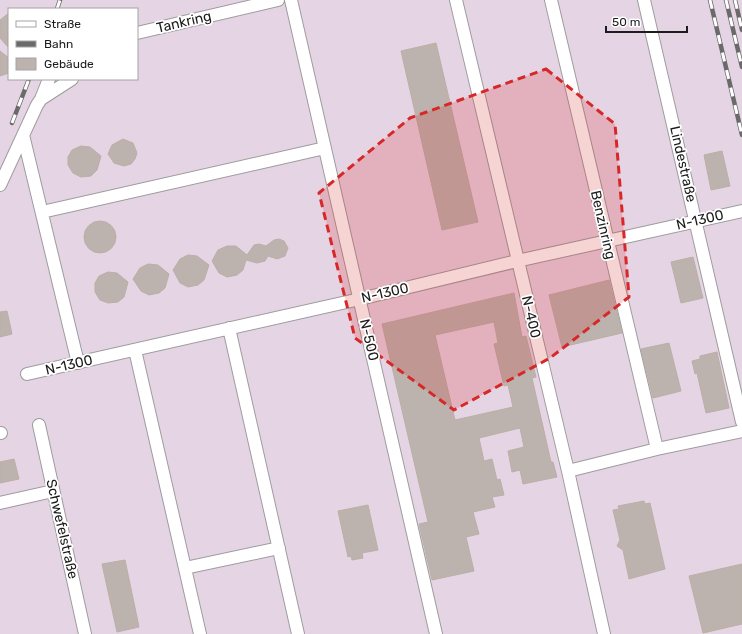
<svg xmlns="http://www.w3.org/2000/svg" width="742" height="634" font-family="Rubik,sans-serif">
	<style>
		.industrial { fill: #e5d4e3; fill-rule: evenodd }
		.building { fill: #bcb3af; stroke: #bdaea6; fill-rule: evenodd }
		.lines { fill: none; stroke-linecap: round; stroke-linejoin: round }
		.minor-casing { stroke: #9d9d9d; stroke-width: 14 }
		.minor { stroke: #fff; stroke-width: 12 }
		.rail-casing { stroke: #6a6a6a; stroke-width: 4.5 }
		.rail { stroke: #fff; stroke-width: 3; stroke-dasharray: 9; stroke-linecap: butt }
		.marked { fill: #d62828; fill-opacity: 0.2; stroke: #d62828; stroke-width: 3; stroke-dasharray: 8 5; stroke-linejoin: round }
		.labels { text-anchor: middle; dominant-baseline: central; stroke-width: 3.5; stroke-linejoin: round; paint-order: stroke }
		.street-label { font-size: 14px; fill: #1c1c1c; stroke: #fff }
	</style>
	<rect width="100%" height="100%" fill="#ece8e2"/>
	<path class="industrial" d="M 0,0 L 742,0 L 742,634 L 0,634 ZM 9,9 L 137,9 L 137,79 L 9,79 Z"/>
	<path class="building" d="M 9,13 L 9,48 L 0,38 L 0,20 Z
		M 436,43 L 478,222 L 442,230 L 401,51 Z
		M 0,51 L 9,58 L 9,73 L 0,76 Z
		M 123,139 L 133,143 L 137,153 L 135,159 L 131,164 L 124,166 L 114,163 L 108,154 L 112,145 Z
		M 81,146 L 90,147 L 101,156 L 97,170 L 91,176 L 81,177 L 73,173 L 68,165 L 68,157 L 72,150 Z
		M 722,151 L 730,186 L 711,190 L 704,155 Z
		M84 237a16 16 0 1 1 32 0a16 16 0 1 1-32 0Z
		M 279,239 L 284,241 L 288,248 L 285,256 L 277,259 L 268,256 L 265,261 L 257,263 L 246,260 L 243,270 L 237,275 L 227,277 L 219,273 L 212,261 L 218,250 L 227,246 L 236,246 L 247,255 L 254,245 L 259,244 L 266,246 L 274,240 Z
		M 188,255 L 197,256 L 209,265 L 204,280 L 198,285 L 188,287 L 180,283 L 173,270 L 180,259 Z
		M 693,257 L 703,298 L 681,303 L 671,262 Z
		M 148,264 L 158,265 L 169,274 L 165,288 L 159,293 L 149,295 L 141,291 L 133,279 L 140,268 Z
		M 108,272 L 117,273 L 128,282 L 124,297 L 118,302 L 108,303 L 100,300 L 95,292 L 95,283 L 99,276 Z
		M 609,280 L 622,333 L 562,347 L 549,295 Z
		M 514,293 L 522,337 L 526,336 L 536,377 L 532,378 L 551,462 L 553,462 L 557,477 L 523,484 L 520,470 L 512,472 L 508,451 L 524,447 L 520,428 L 479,438 L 484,461 L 492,459 L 497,480 L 500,479 L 504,495 L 492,497 L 495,507 L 473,512 L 479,534 L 466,537 L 474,571 L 432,580 L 419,524 L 428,522 L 382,324 ZM 494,322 L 498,343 L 494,344 L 504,386 L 508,385 L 513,407 L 455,420 L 435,335 Z
		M 7,311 L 12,334 L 0,337 L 0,312 Z
		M 669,343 L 681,391 L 653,398 L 641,349 Z
		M 717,352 L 729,408 L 706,413 L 697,373 L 695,374 L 692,361 L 700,359 L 700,356 Z
		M 14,459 L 19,479 L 0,483 L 0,462 Z
		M 644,501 L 645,504 L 650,503 L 665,569 L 629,579 L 623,550 L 617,546 L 620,540 L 613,510 L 619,509 L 618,506 Z
		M 368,505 L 378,550 L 362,553 L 363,558 L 352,560 L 351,556 L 348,557 L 338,511 Z
		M 125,560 L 139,627 L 117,632 L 102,564 Z
		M 742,564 L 742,624 L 703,633 L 689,576 Z"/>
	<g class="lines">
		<defs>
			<path id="minor" d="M 291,0 L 436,634
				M 456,0 L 568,471 L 604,634
				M 551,0 L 657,449
				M 644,0 L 742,422
				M 137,33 L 278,0
				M 41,99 L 49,79
				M 23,135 L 78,363
				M 0,185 L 37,105 L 41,99 L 72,79
				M 42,212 L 325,148
				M 229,328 L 298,634
				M 135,350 L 200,634
				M 27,374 L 360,299 L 517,261 L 742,211
				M 39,425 L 85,634
				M 0,433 L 1,433
				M 568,471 L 657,449 L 742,431
				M 0,503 L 53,491
				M 185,568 L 279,548"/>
		</defs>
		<use href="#minor" class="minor-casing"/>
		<use href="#minor" class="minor"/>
		<defs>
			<path id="rail" d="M 710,0 L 742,135
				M 726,0 L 742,67
				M 735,0 L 742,30
				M 57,9 L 60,0
				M 12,123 L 29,79"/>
		</defs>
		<use href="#rail" class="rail-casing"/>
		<use href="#rail" class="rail"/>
	</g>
	<path class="marked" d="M 546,69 L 615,124 L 629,297 L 550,358 L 454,410 L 355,338 L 319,193 L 410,118 Z"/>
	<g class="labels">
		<g class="street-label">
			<text transform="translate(184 22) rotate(-13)">Tankring</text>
			<text transform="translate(683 164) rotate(77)">Lindestraße</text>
			<text transform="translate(700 220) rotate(-13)">N-1300</text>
			<text transform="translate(603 225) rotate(77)">Benzinring</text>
			<text transform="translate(385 293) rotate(-13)">N-1300</text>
			<text transform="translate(531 317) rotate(77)">N-400</text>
			<text transform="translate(369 340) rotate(77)">N-500</text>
			<text transform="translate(69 365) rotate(-13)">N-1300</text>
			<text transform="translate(62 529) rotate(77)">Schwefelstraße</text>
		</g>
	</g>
	<rect x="8" y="8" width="130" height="72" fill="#ffffff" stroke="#a4a4a4"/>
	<rect x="16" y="21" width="20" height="6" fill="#ffffff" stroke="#a4a4a4"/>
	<text x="44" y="28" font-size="12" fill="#1c1c1c">Straße</text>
	<rect x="16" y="41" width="20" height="6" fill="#6a6a6a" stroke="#a4a4a4"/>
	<text x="44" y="48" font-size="12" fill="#1c1c1c">Bahn</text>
	<rect x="16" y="58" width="20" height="12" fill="#bcb3af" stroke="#a4a4a4"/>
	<text x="44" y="68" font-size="12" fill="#1c1c1c">Gebäude</text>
	<path d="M606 26v6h81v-6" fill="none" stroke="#1c1c1c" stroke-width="2"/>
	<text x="612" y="26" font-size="12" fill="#1c1c1c" stroke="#ffffff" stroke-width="3" paint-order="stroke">50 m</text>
</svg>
